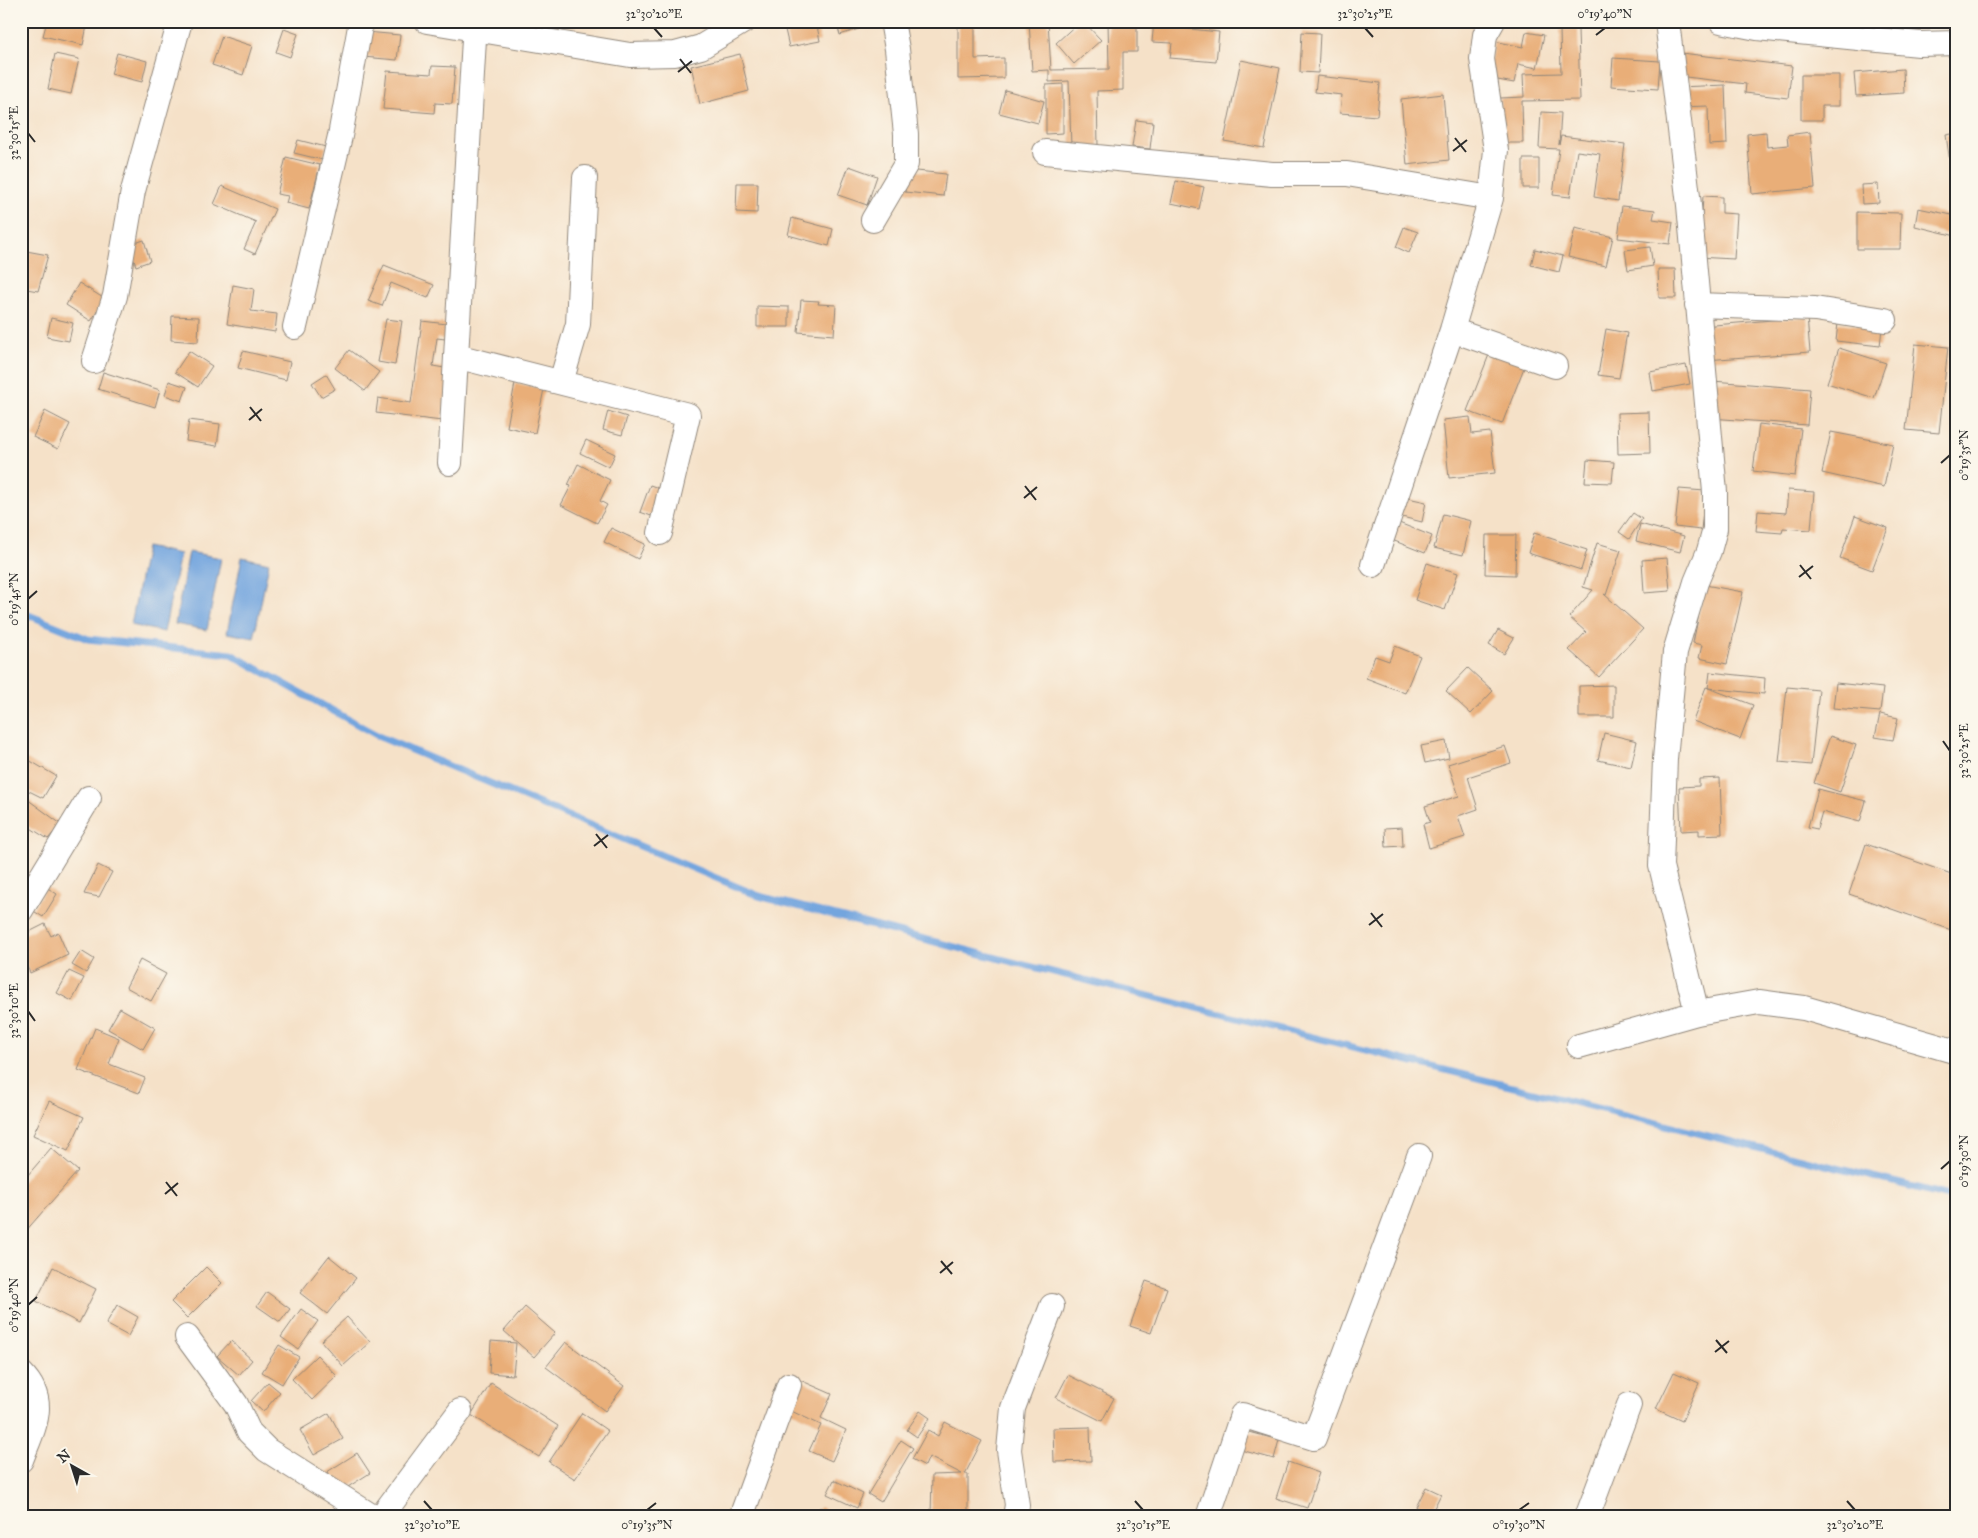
<svg xmlns="http://www.w3.org/2000/svg" width="1978" height="1538" font-family="'IM FELL Great Primer',serif">
	<style>
		.water { fill: #73a5de; stroke: #4f6884 }
		.lines { fill: none; stroke-linecap: round; stroke-linejoin: round }
		.stream { stroke: #73a5de; stroke-width: 7 }
		.building { fill: #e9ae78 }
		.minor-casing { stroke: #90867a; stroke-width: 26 }
		.minor { stroke: #fff; stroke-width: 24 }
		.ticks { fill: none; stroke: #2b2b2b; stroke-width: 2 }
		.neatline { fill: none; stroke: #2b2b2b; stroke-width: 2 }
		.ticks-label { font-size: 12px; text-anchor: middle; fill: #2b2b2b }
	</style>
	<rect width="100%" height="100%" fill="#fbf7ec"/>
	<filter id="ink" filterUnits="userSpaceOnUse"><feTurbulence type="fractalNoise" baseFrequency=".02" numOctaves="2"/><feDisplacementMap in="SourceGraphic" scale="10" xChannelSelector="R" yChannelSelector="G"/><feConvolveMatrix kernelMatrix="1 2 1 2 8 2 1 2 1" color-interpolation-filters="sRGB"/></filter>
	<filter id="wash" filterUnits="userSpaceOnUse"><feTurbulence type="fractalNoise" baseFrequency=".0096" numOctaves="4" result="noise"/><feDisplacementMap in="SourceGraphic" scale="20" xChannelSelector="R" yChannelSelector="G"/><feGaussianBlur stdDeviation="1.12" result="paint"/><feColorMatrix in="noise" values="0 0 0 0 0 0 0 0 0 0 0 0 0 0 0 0 0 1.4 0 .05"/><feComposite in="paint" operator="in"/></filter>
	<g filter="url(#wash)">
		<rect width="100%" height="100%" fill="#f5e1c8"/>
		<path class="water" d="M 146,547 L 180,554 L 164,632 L 131,625 Z
			M 189,552 L 221,558 L 207,630 L 175,624 Z
			M 242,557 L 269,563 L 254,638 L 227,633 Z"/>
		<g class="lines">
			<path class="stream" d="M 21,612 L 88,639 L 231,654 L 380,737 L 759,896 L 989,956 L 1957,1198"/>
		</g>
		<g id="blocks">
			<path class="building" d="M 47,21 L 88,21 L 83,45 L 43,36 Z
				M 783,21 L 816,21 L 820,41 L 789,47 Z
				M 836,21 L 880,21 L 880,22 L 840,35 Z
				M 958,21 L 975,21 L 975,59 L 1004,58 L 1004,78 L 958,79 Z
				M 1029,21 L 1048,21 L 1051,70 L 1109,69 L 1108,21 L 1137,21 L 1137,52 L 1123,52 L 1123,90 L 1097,91 L 1098,147 L 1071,148 L 1069,81 L 1049,82 L 1049,70 L 1032,71 Z
				M 1080,21 L 1083,21 L 1101,40 L 1074,64 L 1056,43 Z
				M 1154,21 L 1172,21 L 1171,27 L 1219,32 L 1216,62 L 1170,58 L 1172,43 L 1152,42 Z
				M 284,29 L 298,34 L 290,57 L 276,52 Z
				M 1560,29 L 1578,29 L 1580,100 L 1522,101 L 1523,143 L 1501,143 L 1500,98 L 1524,97 L 1523,74 L 1561,73 Z
				M 366,32 L 400,35 L 397,60 L 363,57 Z
				M 1302,32 L 1320,33 L 1318,73 L 1300,72 Z
				M 1526,32 L 1544,35 L 1537,68 L 1518,64 L 1514,83 L 1487,78 L 1494,41 L 1523,47 Z
				M 222,36 L 252,46 L 243,75 L 212,65 Z
				M 117,53 L 147,61 L 142,82 L 111,74 Z
				M 1681,53 L 1792,66 L 1788,98 L 1745,93 L 1746,84 L 1677,76 Z
				M 55,54 L 79,59 L 71,94 L 48,89 Z
				M 740,54 L 749,91 L 700,104 L 691,66 Z
				M 1613,58 L 1660,61 L 1658,89 L 1611,86 Z
				M 1241,60 L 1280,68 L 1264,148 L 1224,141 Z
				M 432,66 L 455,67 L 452,104 L 435,103 L 434,113 L 383,109 L 387,71 L 431,74 Z
				M 1903,69 L 1904,93 L 1856,96 L 1854,73 Z
				M 1801,75 L 1839,75 L 1839,106 L 1822,106 L 1822,120 L 1801,120 Z
				M 1317,76 L 1380,83 L 1377,116 L 1340,113 L 1342,95 L 1315,92 Z
				M 1063,84 L 1063,133 L 1046,134 L 1046,85 Z
				M 1725,85 L 1727,144 L 1709,145 L 1708,106 L 1679,107 L 1679,87 Z
				M 1005,90 L 1044,101 L 1038,123 L 999,113 Z
				M 1443,94 L 1449,160 L 1407,165 L 1401,99 Z
				M 1541,112 L 1561,113 L 1559,145 L 1561,136 L 1625,144 L 1618,201 L 1594,197 L 1600,154 L 1577,151 L 1570,197 L 1553,195 L 1559,149 L 1539,148 Z
				M 1136,120 L 1153,122 L 1150,149 L 1132,147 Z
				M 1766,132 L 1767,147 L 1788,145 L 1787,135 L 1810,132 L 1815,188 L 1752,194 L 1747,134 Z
				M 1957,133 L 1957,188 L 1954,189 L 1946,135 Z
				M 298,140 L 326,147 L 323,160 L 294,153 Z
				M 286,157 L 320,165 L 309,209 L 286,203 L 288,196 L 277,194 Z
				M 1523,159 L 1539,159 L 1539,188 L 1523,188 Z
				M 849,166 L 877,176 L 867,205 L 838,195 Z
				M 907,170 L 946,174 L 943,196 L 905,192 Z
				M 1176,181 L 1204,187 L 1199,209 L 1171,203 Z
				M 737,183 L 758,183 L 757,213 L 736,212 Z
				M 1878,184 L 1879,203 L 1862,204 L 1861,185 Z
				M 222,186 L 275,209 L 255,254 L 244,249 L 256,222 L 214,204 Z
				M 1703,196 L 1722,197 L 1722,213 L 1737,214 L 1734,259 L 1696,257 L 1699,214 L 1702,214 Z
				M 1622,206 L 1655,210 L 1653,219 L 1673,222 L 1670,244 L 1618,238 Z
				M 1918,208 L 1957,216 L 1956,236 L 1915,226 Z
				M 1857,212 L 1901,213 L 1900,249 L 1857,249 Z
				M 792,218 L 833,229 L 829,246 L 788,235 Z
				M 1404,227 L 1418,232 L 1409,253 L 1396,247 Z
				M 1575,228 L 1613,237 L 1606,266 L 1568,257 Z
				M 144,240 L 150,261 L 136,266 L 129,245 Z
				M 1650,247 L 1653,266 L 1628,270 L 1625,250 Z
				M 1535,249 L 1563,256 L 1559,272 L 1531,265 Z
				M 21,250 L 48,255 L 38,291 L 21,288 Z
				M 384,265 L 434,285 L 428,298 L 391,283 L 382,306 L 368,301 Z
				M 1658,269 L 1675,269 L 1676,298 L 1659,298 Z
				M 79,283 L 105,299 L 91,321 L 66,305 Z
				M 233,285 L 254,289 L 251,311 L 277,314 L 275,332 L 227,324 Z
				M 801,300 L 819,301 L 818,304 L 836,305 L 834,335 L 798,332 Z
				M 757,306 L 789,307 L 789,327 L 757,327 Z
				M 172,316 L 199,317 L 198,342 L 171,340 Z
				M 1807,317 L 1810,352 L 1706,360 L 1703,326 Z
				M 51,318 L 73,323 L 69,341 L 47,337 Z
				M 386,319 L 402,321 L 395,365 L 378,362 Z
				M 422,321 L 455,325 L 453,340 L 437,338 L 433,366 L 450,369 L 442,421 L 376,413 L 378,398 L 411,403 Z
				M 1838,323 L 1882,328 L 1880,346 L 1836,341 Z
				M 1606,329 L 1627,333 L 1619,378 L 1598,375 Z
				M 1915,344 L 1948,347 L 1939,433 L 1906,430 Z
				M 1492,347 L 1527,360 L 1502,424 L 1467,411 Z
				M 1839,348 L 1886,363 L 1874,398 L 1827,383 Z
				M 349,350 L 379,372 L 365,391 L 335,368 Z
				M 189,351 L 212,366 L 198,387 L 175,372 Z
				M 243,351 L 290,362 L 286,380 L 238,368 Z
				M 1686,365 L 1690,384 L 1653,391 L 1650,372 Z
				M 103,372 L 160,390 L 155,407 L 98,389 Z
				M 326,374 L 335,389 L 321,397 L 312,383 Z
				M 169,381 L 187,387 L 182,401 L 165,395 Z
				M 1713,381 L 1810,389 L 1807,425 L 1710,418 Z
				M 515,383 L 544,389 L 535,433 L 507,427 Z
				M 45,411 L 70,424 L 58,449 L 33,437 Z
				M 608,411 L 627,417 L 622,435 L 603,430 Z
				M 1649,412 L 1650,453 L 1618,454 L 1617,413 Z
				M 1470,417 L 1472,434 L 1490,432 L 1495,473 L 1449,478 L 1443,420 Z
				M 189,420 L 220,424 L 217,446 L 186,441 Z
				M 1759,424 L 1801,429 L 1795,476 L 1753,471 Z
				M 1831,432 L 1893,444 L 1884,487 L 1822,473 Z
				M 586,440 L 615,454 L 609,467 L 580,453 Z
				M 1587,460 L 1614,462 L 1612,483 L 1585,482 Z
				M 578,464 L 610,480 L 600,501 L 607,505 L 597,523 L 561,505 L 571,486 L 568,485 Z
				M 650,485 L 667,491 L 657,518 L 640,512 Z
				M 1679,489 L 1705,491 L 1701,530 L 1675,527 Z
				M 1788,490 L 1814,492 L 1811,530 L 1783,528 L 1782,533 L 1756,531 L 1758,511 L 1786,513 Z
				M 1399,496 L 1426,502 L 1422,522 L 1394,515 Z
				M 1633,513 L 1642,519 L 1629,539 L 1619,532 Z
				M 1443,514 L 1471,521 L 1463,555 L 1434,548 Z
				M 1855,516 L 1888,528 L 1872,570 L 1840,558 Z
				M 1394,521 L 1432,536 L 1425,553 L 1387,538 Z
				M 1640,524 L 1684,536 L 1680,552 L 1636,541 Z
				M 611,528 L 645,544 L 638,559 L 604,542 Z
				M 1534,533 L 1587,550 L 1581,570 L 1528,553 Z
				M 1486,535 L 1516,535 L 1515,575 L 1485,574 Z
				M 1597,543 L 1621,550 L 1606,595 L 1604,594 L 1643,629 L 1599,677 L 1569,650 L 1586,632 L 1569,617 L 1593,590 L 1583,587 Z
				M 1667,558 L 1670,591 L 1644,593 L 1642,560 Z
				M 1427,563 L 1458,573 L 1445,610 L 1415,600 Z
				M 1705,585 L 1743,592 L 1727,664 L 1699,658 L 1702,645 L 1693,643 Z
				M 1498,630 L 1514,638 L 1504,654 L 1489,645 Z
				M 1395,646 L 1420,656 L 1405,693 L 1366,678 L 1375,656 L 1389,661 Z
				M 1468,668 L 1493,691 L 1471,714 L 1446,691 Z
				M 1710,672 L 1765,678 L 1764,694 L 1708,688 Z
				M 1836,683 L 1883,688 L 1880,712 L 1833,708 Z
				M 1614,685 L 1614,717 L 1579,717 L 1579,686 Z
				M 1706,687 L 1753,705 L 1740,739 L 1693,721 Z
				M 1787,687 L 1819,690 L 1811,765 L 1779,762 Z
				M 1880,714 L 1898,718 L 1893,740 L 1875,737 Z
				M 1604,733 L 1637,741 L 1631,767 L 1598,760 Z
				M 1830,736 L 1856,745 L 1840,792 L 1814,783 Z
				M 1446,741 L 1449,758 L 1425,763 L 1421,746 Z
				M 1505,746 L 1511,763 L 1468,777 L 1478,809 L 1458,816 L 1465,837 L 1429,848 L 1423,824 L 1430,822 L 1425,806 L 1459,796 L 1448,764 Z
				M 27,759 L 56,776 L 43,798 L 21,787 L 21,767 Z
				M 1720,778 L 1722,834 L 1699,835 L 1699,830 L 1681,831 L 1679,787 L 1699,786 L 1699,779 Z
				M 1818,789 L 1866,801 L 1860,822 L 1822,812 L 1817,829 L 1808,827 Z
				M 27,799 L 61,824 L 48,839 L 21,822 L 21,807 Z
				M 1402,827 L 1403,846 L 1386,847 L 1385,828 Z
				M 1866,844 L 1957,876 L 1957,932 L 1849,894 Z
				M 98,865 L 112,872 L 99,897 L 84,894 Z
				M 46,887 L 57,894 L 43,917 L 32,910 Z
				M 45,924 L 51,936 L 58,932 L 68,955 L 30,973 L 21,954 L 21,936 Z
				M 81,951 L 94,959 L 86,973 L 72,965 Z
				M 140,960 L 166,974 L 151,1001 L 126,987 Z
				M 69,971 L 84,978 L 72,1001 L 57,993 Z
				M 120,1008 L 155,1028 L 143,1049 L 108,1029 Z
				M 95,1028 L 119,1038 L 109,1064 L 145,1078 L 139,1093 L 78,1070 Z
				M 49,1101 L 84,1117 L 68,1151 L 33,1135 Z
				M 51,1148 L 78,1171 L 24,1233 L 21,1231 L 21,1183 Z
				M 329,1256 L 356,1278 L 327,1314 L 300,1293 Z
				M 53,1267 L 96,1289 L 79,1323 L 36,1301 Z
				M 206,1267 L 222,1283 L 187,1318 L 171,1302 Z
				M 1146,1281 L 1167,1288 L 1151,1333 L 1130,1326 Z
				M 267,1292 L 290,1309 L 280,1322 L 257,1306 Z
				M 117,1305 L 138,1317 L 128,1336 L 106,1324 Z
				M 525,1307 L 555,1333 L 534,1357 L 504,1331 Z
				M 301,1309 L 318,1321 L 298,1349 L 281,1337 Z
				M 347,1317 L 370,1342 L 343,1366 L 321,1341 Z
				M 231,1341 L 252,1360 L 239,1375 L 217,1356 Z
				M 491,1341 L 516,1343 L 513,1375 L 489,1373 Z
				M 566,1342 L 624,1386 L 605,1411 L 546,1367 Z
				M 279,1345 L 299,1357 L 282,1384 L 262,1372 Z
				M 317,1355 L 337,1376 L 312,1400 L 292,1379 Z
				M 1674,1372 L 1699,1383 L 1682,1421 L 1656,1409 Z
				M 1068,1375 L 1114,1398 L 1102,1421 L 1056,1398 Z
				M 800,1380 L 832,1394 L 821,1418 L 846,1430 L 832,1461 L 809,1451 L 821,1425 L 787,1409 Z
				M 268,1382 L 280,1392 L 263,1412 L 251,1401 Z
				M 491,1383 L 558,1426 L 539,1457 L 471,1415 Z
				M 920,1411 L 930,1418 L 917,1437 L 907,1430 Z
				M 329,1413 L 343,1439 L 314,1455 L 300,1430 Z
				M 582,1413 L 608,1431 L 575,1479 L 549,1462 Z
				M 945,1422 L 982,1441 L 965,1474 L 968,1474 L 968,1517 L 931,1517 L 932,1475 L 962,1474 L 929,1457 L 925,1466 L 912,1459 L 928,1430 L 938,1436 Z
				M 1090,1427 L 1091,1461 L 1054,1462 L 1053,1428 Z
				M 1242,1430 L 1279,1440 L 1274,1459 L 1237,1449 Z
				M 901,1440 L 913,1448 L 881,1502 L 868,1494 Z
				M 357,1453 L 370,1473 L 340,1492 L 327,1472 Z
				M 1288,1462 L 1319,1473 L 1307,1508 L 1276,1498 Z
				M 834,1480 L 863,1494 L 857,1508 L 827,1494 Z
				M 1426,1487 L 1441,1494 L 1431,1514 L 1416,1507 Z
				M 820,1507 L 840,1517 L 815,1517 Z"/>
		</g>
	</g>
	<g filter="url(#ink)">
		<use href="#blocks" fill-opacity="0" stroke="#90867a" stroke-width="1"/>
		<g class="lines">
			<defs>
				<path id="minor" d="M 427,21 L 630,55 L 675,54 L 701,47 L 744,21
					M 1667,21 L 1689,205 L 1715,492 L 1715,529 L 1709,551 L 1696,582 L 1675,652 L 1665,759 L 1661,866 L 1697,1013
					M 1721,21 L 1757,28 L 1919,44 L 1957,43
					M 1045,152 L 1272,174 L 1347,174 L 1491,198
					M 873,220 L 906,164 L 906,134 L 897,49 L 892,21
					M 1697,305 L 1815,309 L 1885,320
					M 295,327 L 340,136 L 361,21
					M 1452,330 L 1555,366
					M 456,356 L 688,415 L 660,533
					M 94,361 L 115,296 L 133,191 L 180,21
					M 561,382 L 578,324 L 585,178
					M 450,463 L 475,21
					M 1373,565 L 1452,330 L 1491,198 L 1496,150 L 1482,59 L 1485,35 L 1493,21
					M 21,910 L 89,798
					M 1579,1046 L 1697,1013 L 1759,1002 L 1804,1008 L 1957,1052
					M 187,1337 L 236,1404 L 249,1432 L 267,1450 L 373,1517
					M 21,1373 C 50,1402 33,1428 21,1460
					M 381,1517 L 460,1411
					M 741,1517 L 789,1385
					M 1015,1517 L 1017,1505 L 1009,1450 L 1013,1408 L 1052,1306
					M 1208,1517 L 1242,1415 L 1314,1438 L 1419,1156
					M 1587,1517 L 1629,1405"/>
			</defs>
			<use href="#minor" class="minor-casing"/>
			<use href="#minor" class="minor"/>
		</g>
	</g>
	<path class="ticks" d="M 654,28 L 662,37M 1365,28 L 1373,37M 1596,35 L 1605,28M 680,59 L 691,73M 678,72 L 692,61M 28,133 L 35,142M 1455,138 L 1466,152M 1453,151 L 1467,140M 250,407 L 261,421M 249,420 L 262,409M 1941,463 L 1950,455M 1025,486 L 1036,500M 1024,498 L 1037,487M 1800,565 L 1811,579M 1799,577 L 1813,566M 28,599 L 37,591M 1943,741 L 1950,751M 596,834 L 607,848M 594,846 L 608,835M 1371,913 L 1382,927M 1369,925 L 1383,914M 28,1011 L 35,1021M 1941,1169 L 1950,1161M 166,1182 L 177,1196M 165,1194 L 178,1183M 941,1261 L 952,1274M 940,1273 L 953,1262M 28,1305 L 37,1297M 1716,1340 L 1727,1353M 1715,1352 L 1729,1341M 424,1501 L 432,1510M 1135,1501 L 1143,1510M 1847,1501 L 1855,1510M 647,1510 L 656,1503M 1519,1510 L 1529,1503"/>
	<rect width="1978" height="1538" fill="none" stroke="#fbf7ec" stroke-width="55"/>
	<g transform="translate(72 1466) rotate(321)" stroke="#fbf7ec" stroke-width="4" paint-order="stroke">
	<path d="M0-4L9 19L0 12L-9 19Z" fill="#2b2b2b"/>
	<text y="-8" font-size="14" font-weight="bold" text-anchor="middle" fill="#2b2b2b">N</text>
	</g>
	<rect x="28" y="28" width="1922" height="1482" class="neatline"/>
	<g class="ticks-label">
		<text x="654" y="18">32°30'20"E</text>
		<text x="1365" y="18">32°30'25"E</text>
		<text x="1605" y="18">0°19'40"N</text>
		<text transform="translate(14 133) rotate(-90)" y="4">32°30'15"E</text>
		<text transform="translate(1964 455) rotate(-90)" y="4">0°19'35"N</text>
		<text transform="translate(14 599) rotate(-90)" y="4">0°19'45"N</text>
		<text transform="translate(1964 751) rotate(-90)" y="4">32°30'25"E</text>
		<text transform="translate(14 1011) rotate(-90)" y="4">32°30'10"E</text>
		<text transform="translate(1964 1161) rotate(-90)" y="4">0°19'30"N</text>
		<text transform="translate(14 1305) rotate(-90)" y="4">0°19'40"N</text>
		<text x="432" y="1529">32°30'10"E</text>
		<text x="647" y="1529">0°19'35"N</text>
		<text x="1143" y="1529">32°30'15"E</text>
		<text x="1519" y="1529">0°19'30"N</text>
		<text x="1855" y="1529">32°30'20"E</text>
	</g>
</svg>
